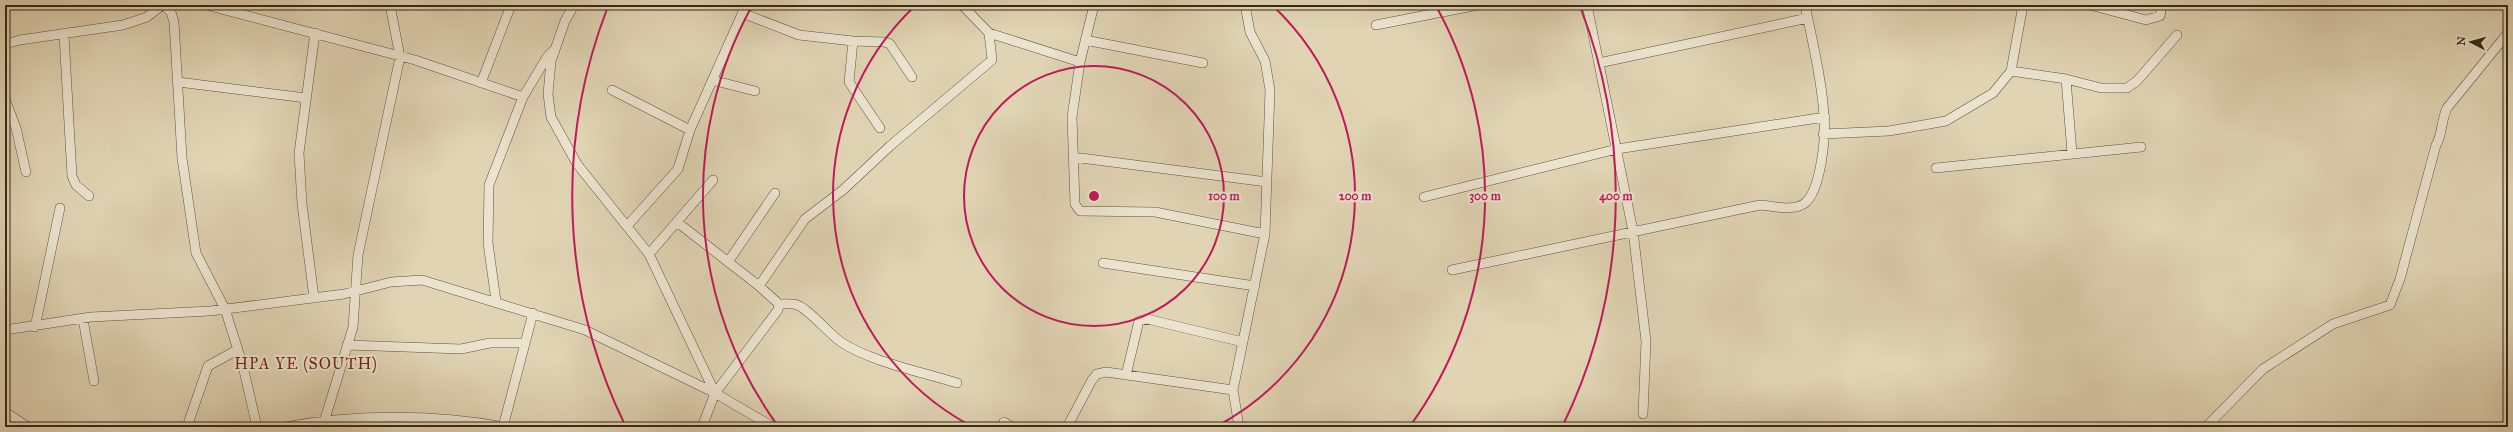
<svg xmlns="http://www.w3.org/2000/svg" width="2513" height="432" font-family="'IM FELL Great Primer',serif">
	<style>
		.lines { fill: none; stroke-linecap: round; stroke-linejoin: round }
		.street-casing { stroke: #60533f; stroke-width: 10 }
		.street { stroke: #ebe3ce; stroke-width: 9 }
		.ring { fill: none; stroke: #c2185b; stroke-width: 2 }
		.labels { text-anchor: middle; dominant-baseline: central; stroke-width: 4; stroke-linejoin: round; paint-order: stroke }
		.quarter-label { font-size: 16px; letter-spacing: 1px; fill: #7a1f14; stroke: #ebe3ce }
		.centre { fill: #c2185b; stroke: #ebe3ce; stroke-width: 2 }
		.ring-label { font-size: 12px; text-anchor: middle; font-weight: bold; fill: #c2185b; stroke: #ebe3ce; stroke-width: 4; stroke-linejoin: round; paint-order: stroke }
	</style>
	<rect width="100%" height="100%" fill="#e0d4b3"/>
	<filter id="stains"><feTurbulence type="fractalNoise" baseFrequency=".005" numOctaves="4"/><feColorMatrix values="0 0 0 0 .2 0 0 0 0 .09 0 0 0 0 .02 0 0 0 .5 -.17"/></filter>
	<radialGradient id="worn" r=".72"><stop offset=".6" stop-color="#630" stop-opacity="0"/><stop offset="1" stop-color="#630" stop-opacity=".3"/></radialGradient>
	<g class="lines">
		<defs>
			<path id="street" d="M 163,5 L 171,12 L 174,22 L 182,158 L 196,253 L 225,309 L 243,366 L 256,423 L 254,427
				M 206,5 L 415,60 L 523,97
				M 574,5 L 565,21 L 551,61 L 548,94 L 551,117 L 577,164 L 649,254 L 715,393
				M 1094,5 L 1080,62 L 1072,117 L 1075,204 L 1080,211 L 1155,212 L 1265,234
				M 1587,5 L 1633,231 L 1646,341 L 1643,414
				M 2090,5 L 2146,20 L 2160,16 L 2162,5
				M 742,13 L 799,35 L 853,41 L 885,42 L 890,44 L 912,77
				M 1376,25 L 1478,5
				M 989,33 L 1080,62
				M 64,35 L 72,176 L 76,185 L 89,196
				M 1085,40 L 1203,63
				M 853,41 L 849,82 L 880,128
				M 5,44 L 20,40 L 123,25 L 147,17 L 162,5
				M 1599,63 L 1808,18
				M 2011,71 L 2066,79 L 2101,88 L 2127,88 L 2137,81 L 2177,35
				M 2066,79 L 2072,153
				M 712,80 L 755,91
				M 178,82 L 306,98
				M 481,83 L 511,5
				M 612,90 L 690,130
				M 5,99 L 16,128 L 26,172
				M 1823,134 L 1889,131 L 1946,121 L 1993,93 L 2011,71 L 2023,5
				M 1073,157 L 1267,182
				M 1936,168 L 2141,147
				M 1424,197 L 1617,149 L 1825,117
				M 677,222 L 759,286 L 779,304 L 778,310 L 715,393 L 702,427
				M 627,226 L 678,169 L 690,130 L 746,5
				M 649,254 L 713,180
				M 728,262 L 775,193
				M 1103,263 L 1255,286
				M 1452,270 L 1760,205 C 1774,206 1793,212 1805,203 C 1821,190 1826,136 1824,116 C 1822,80 1812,40 1805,5
				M 759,286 L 805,219 L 843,190 L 890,146 L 992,60 L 989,33 L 962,5
				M 314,298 L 302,204 L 299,153 L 315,33
				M 496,301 L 488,243 L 489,185 L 523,97 L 547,57 L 553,51
				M 779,304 C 784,304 792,303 797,305 C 809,309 828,333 841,342 C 871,362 923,372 957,383
				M 83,319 L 94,381
				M 35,327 L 60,208
				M 5,330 L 91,317 L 210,311 L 344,294 L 391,282 L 422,280 L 585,330 L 715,393 L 773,427
				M 347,345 L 461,349 L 490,343 L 524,343
				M 1126,375 L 1139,321 L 1147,319 L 1243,342
				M 5,412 L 28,427
				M 1004,422 L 1012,427
				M 187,427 L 208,366 L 237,350
				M 285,427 C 352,414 437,414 504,427
				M 326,427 L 325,419 L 353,327 L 358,255 L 400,57 L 390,5
				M 503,427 L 533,313
				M 1067,427 L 1092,380 L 1097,374 L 1106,372 L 1233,390
				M 1239,427 L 1233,390 L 1265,234 L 1270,90 L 1265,61 L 1250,32 L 1245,5
				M 2206,427 L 2263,369 L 2333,324 L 2390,305 L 2400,279 L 2436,145 C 2442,136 2441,121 2447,108 L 2508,33"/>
		</defs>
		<use href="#street" class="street-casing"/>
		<use href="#street" class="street"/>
	</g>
	<g class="ring">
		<circle cx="1094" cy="196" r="130"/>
		<path d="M971 426A261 261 0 0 1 916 5M1272 5A261 261 0 0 1 1217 426"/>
		<path d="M778 426A391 391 0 0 1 752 6M1436 6A391 391 0 0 1 1410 426"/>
		<path d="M625 425A522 522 0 0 1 607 9M1581 9A522 522 0 0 1 1563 425"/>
	</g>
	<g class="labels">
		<g class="quarter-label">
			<text x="306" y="363">HPA YE (SOUTH)</text>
		</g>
	</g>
	<circle cx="1094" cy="196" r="6" class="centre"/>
	<g class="ring-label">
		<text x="1224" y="200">100 m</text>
		<text x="1355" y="200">200 m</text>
		<text x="1485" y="200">300 m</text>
		<text x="1616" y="200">400 m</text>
	</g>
	<rect width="2513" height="432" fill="none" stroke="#e0d4b3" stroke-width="20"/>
	<rect x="6" y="6" width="2501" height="420" fill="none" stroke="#362818" stroke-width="2"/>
	<rect x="10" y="10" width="2493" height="412" fill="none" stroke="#362818"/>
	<g transform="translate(2471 42) rotate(276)" stroke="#ebe3ce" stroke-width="3" paint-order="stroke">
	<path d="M0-3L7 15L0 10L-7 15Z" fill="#362818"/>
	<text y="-6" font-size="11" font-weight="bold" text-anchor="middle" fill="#362818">N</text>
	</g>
	<rect width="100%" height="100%" filter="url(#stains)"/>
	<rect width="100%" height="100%" fill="url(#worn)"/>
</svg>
